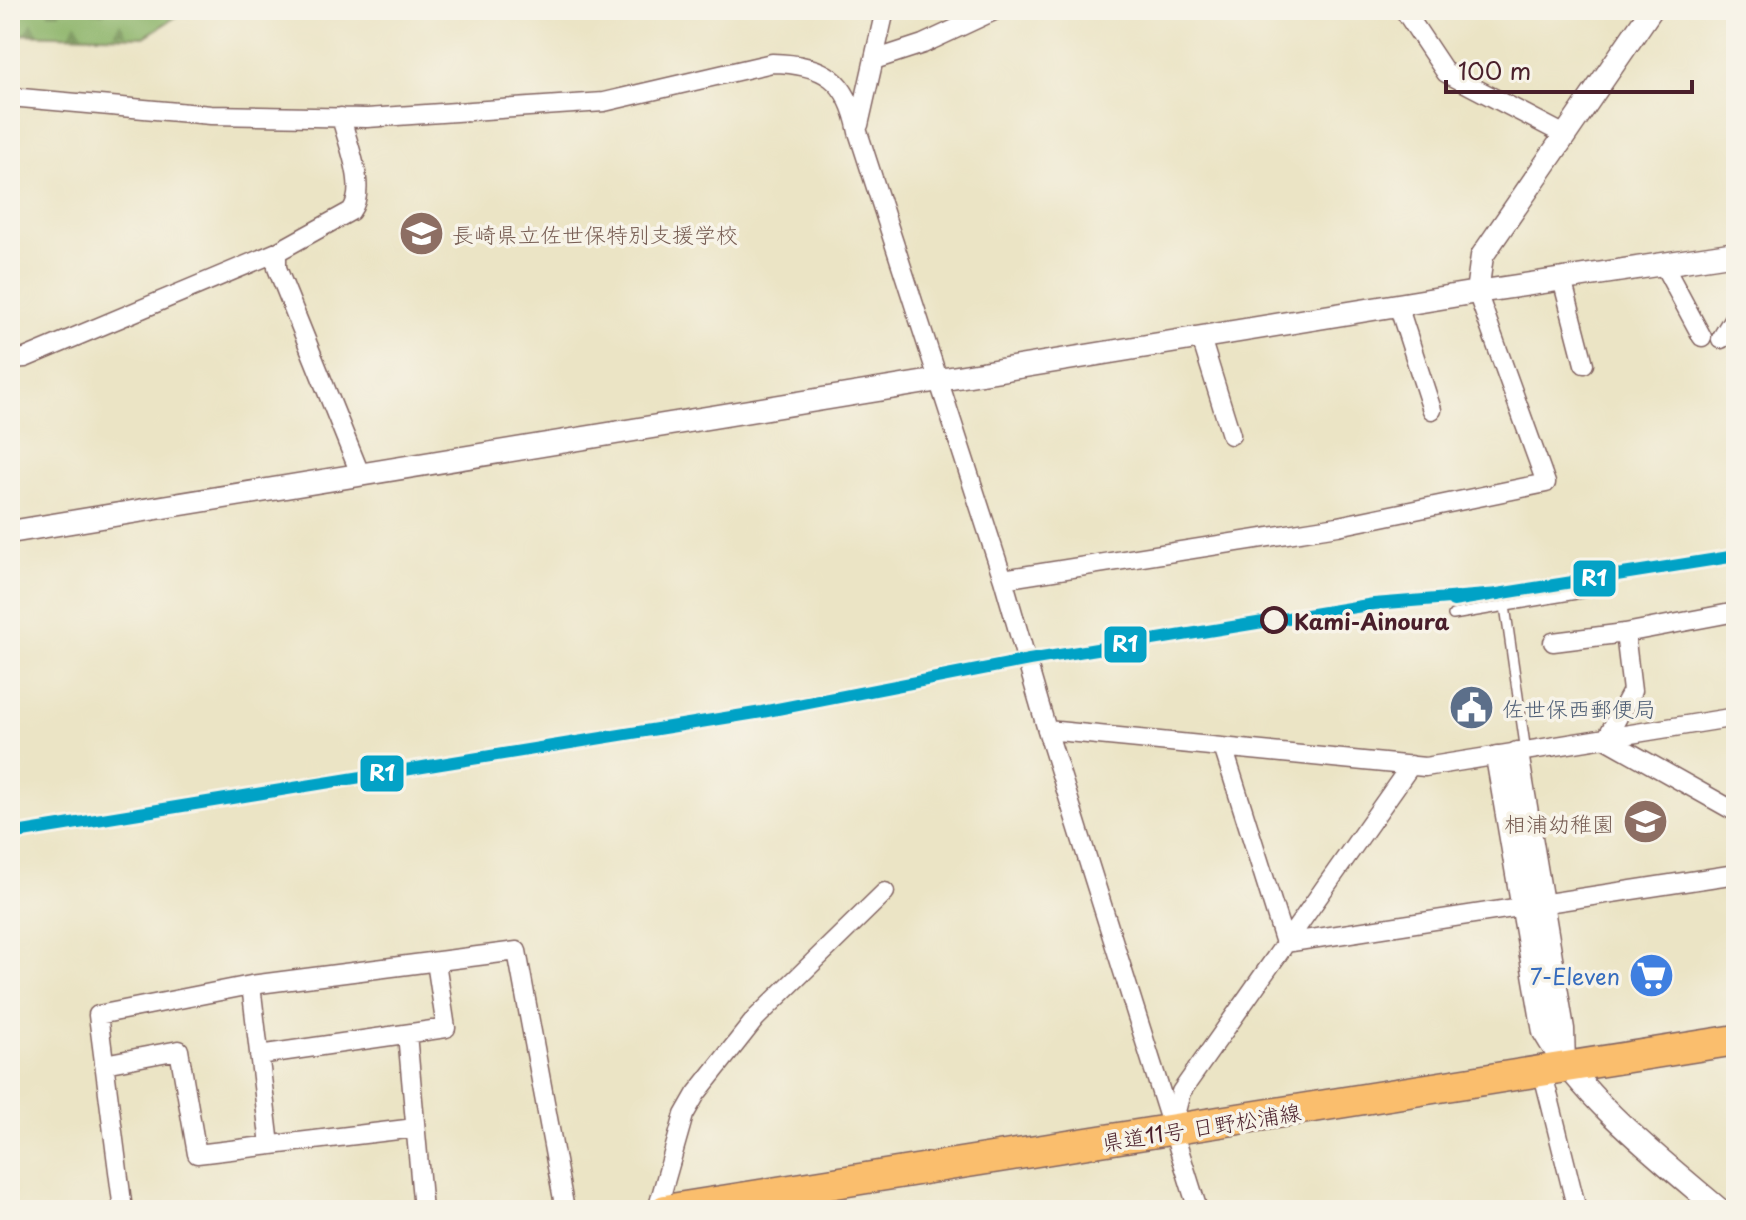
<svg xmlns="http://www.w3.org/2000/svg" width="1746" height="1220" font-family="'Playpen Sans','Klee One',sans-serif">
	<style>
		.forest { fill: url(#forest-firs); stroke: #6b6a4a; stroke-width: 2 }
		.lines { fill: none; stroke-linecap: round; stroke-linejoin: round }
		.service-casing { stroke: #826461; stroke-width: 12 }
		.minor-casing { stroke: #826461; stroke-width: 21 }
		.tertiary-casing { stroke: #826461; stroke-width: 25 }
		.primary-casing { stroke: #826461; stroke-width: 33 }
		.service { stroke: #fff; stroke-width: 9 }
		.minor { stroke: #fff; stroke-width: 18 }
		.tertiary { stroke: #fff; stroke-width: 22 }
		.primary { stroke: #fabe6d; stroke-width: 30 }
		.rail-1-casing { stroke: #f7f3e8; stroke-width: 18 }
		.rail-1 { stroke: #04a2c6; stroke-width: 12 }
		.stop-dot { fill: #f7f3e8; stroke: #4a1f2b; stroke-width: 4 }
		.labels { text-anchor: middle; dominant-baseline: central; stroke-width: 7; stroke-linejoin: round; paint-order: stroke }
		.education-label { font-size: 22px; fill: #785e54; stroke: #f7f3e8; text-anchor: start }
		.stop-label { font-size: 22px; font-weight: bold; fill: #4a1f2b; stroke: #f7f3e8; text-anchor: start }
		.service-label { font-size: 22px; fill: #4e5e75; stroke: #f7f3e8; text-anchor: start }
		.shop-label { font-size: 22px; fill: #366cbe; stroke: #f7f3e8; text-anchor: end }
		.street-label { font-size: 22px; fill: #4a1f2b; stroke: #f7f3e8 }
		.line-badge { stroke: #f7f3e8; stroke-width: 3 }
		.badge-label { font-size: 22px; text-anchor: middle; font-weight: bold; fill: #fff }
	</style>
	<defs>
		<pattern id="forest-firs" width="22" height="20" patternUnits="userSpaceOnUse" patternTransform="scale(2)"><rect width="22" height="20" fill="#8cb469"/><path d="M5 1l3.5 6h-7zM16 11l3.5 6h-7z" fill="#749257"/></pattern>
	</defs>
	<rect width="100%" height="100%" fill="#f7f3e8"/>
	<filter id="ink" filterUnits="userSpaceOnUse"><feTurbulence type="fractalNoise" baseFrequency=".0125" numOctaves="2"/><feDisplacementMap in="SourceGraphic" scale="16" xChannelSelector="R" yChannelSelector="G"/><feConvolveMatrix kernelMatrix="1 2 1 2 8 2 1 2 1" color-interpolation-filters="sRGB"/></filter>
	<filter id="wash" filterUnits="userSpaceOnUse"><feTurbulence type="fractalNoise" baseFrequency=".006" numOctaves="4" result="noise"/><feDisplacementMap in="SourceGraphic" scale="32" xChannelSelector="R" yChannelSelector="G"/><feGaussianBlur stdDeviation="1.8" result="paint"/><feColorMatrix in="noise" values="0 0 0 0 0 0 0 0 0 0 0 0 0 0 0 0 0 1.4 0 .05"/><feComposite in="paint" operator="in"/></filter>
	<g filter="url(#wash)">
		<rect width="100%" height="100%" fill="#ebe4c5"/>
		<path class="forest" d="M 10,10 L 187,10 L 144,37 L 10,34 Z"/>
	</g>
	<g filter="url(#ink)">
		<g class="lines">
			<defs>
				<path id="service" d="M 1505,606 L 1526,752
					M 1453,615 L 1606,589"/>
				<path id="minor" d="M 1404,10 L 1446,73 L 1565,135
					M 874,60 L 923,44 L 996,10
					M 10,97 L 211,115 L 367,118 L 604,102 L 772,63 C 824,64 848,79 858,132 L 1003,579 L 1047,730 L 1198,1210
					M 859,125 L 885,10
					M 277,252 L 277,268 L 361,476
					M 1663,264 L 1702,337
					M 1562,279 L 1584,364
					M 1398,305 L 1432,410
					M 1201,338 L 1231,435
					M 1721,339 L 1736,314
					M 10,359 L 25,358 L 277,252 L 351,211 C 368,188 347,143 341,117
					M 1003,579 L 1338,526 L 1546,483 L 1477,292
					M 1625,633 L 1736,612
					M 1553,642 L 1625,633 L 1632,691 L 1606,739
					M 1047,730 L 1425,767 L 1736,717
					M 1606,739 L 1736,812
					M 1224,750 L 1285,943
					M 1285,943 L 1736,874
					M 251,985 L 270,1145
					M 407,1034 L 423,1210
					M 259,1055 L 446,1028 L 436,962
					M 104,1064 L 179,1050 L 197,1154 L 415,1128
					M 1542,1070 L 1577,1210
					M 1171,1131 L 1181,1092 L 1411,765
					M 123,1210 L 98,1015 L 251,985 L 517,951 L 565,1210
					M 657,1210 L 684,1115 L 696,1094 L 756,1018 L 885,892"/>
				<path id="tertiary" d="M 1477,292 L 1482,256 L 1651,10
					M 10,532 L 1477,292 L 1736,253
					M 1517,753 L 1563,1029 L 1564,1065
					M 1497,757 L 1544,1032 C 1582,1098 1661,1160 1720,1210"/>
				<path id="primary" d="M 665,1210 L 1736,1040"/>
			</defs>
			<use href="#service" class="service-casing"/>
			<use href="#minor" class="minor-casing"/>
			<use href="#tertiary" class="tertiary-casing"/>
			<use href="#primary" class="primary-casing"/>
			<use href="#service" class="service"/>
			<use href="#minor" class="minor"/>
			<use href="#tertiary" class="tertiary"/>
			<use href="#primary" class="primary"/>
			<defs>
				<path id="rail-1" d="M 1453,601 L 1736,556
					M 10,834 L 762,712 L 1029,660 L 1374,604 L 1499,594"/>
			</defs>
			<use href="#rail-1" class="rail-1-casing"/>
			<use href="#rail-1" class="rail-1"/>
		</g>
	</g>
	<defs>
		<symbol id="school-disc" viewBox="-11 -11 22 22"><circle r="9.5" fill="#8d6e63" stroke="#f7f3e8"/><path d="M0-5L7-2L0 1L-7-2ZM-4 1L0 2.5L4 1V4Q0 6-4 4Z" fill="#fff"/></symbol>
		<symbol id="civic-disc" viewBox="-11 -11 22 22"><circle r="9.5" fill="#5c6f8a" stroke="#f7f3e8"/><path d="M-.6-6.5H3V-4.5H.6V-3L4-1V1h2V6H-6V1h2V-1L-.6-3ZM-1.2 2.5V6h2.4V2.5Z" fill="#fff"/></symbol>
		<symbol id="supermarket-disc" viewBox="-11 -11 22 22"><circle r="9.5" fill="#3f7fe0" stroke="#f7f3e8"/><path d="M-6-5.5h2.5l.6 2H6L4.5 2H-2.5L-4.4-4H-6ZM-1.5 3.2a1.3 1.3 0 1 0 .1 0ZM3 3.2a1.3 1.3 0 1 0 .1 0Z" fill="#fff"/></symbol>
	</defs>
	<g fill-rule="evenodd">
		<use href="#school-disc" x="396" y="208" width="51" height="51"/>
		<use href="#civic-disc" x="1446" y="682" width="51" height="51"/>
		<use href="#school-disc" x="1620" y="796" width="51" height="51"/>
		<use href="#supermarket-disc" x="1626" y="950" width="51" height="51"/>
	</g>
	<circle class="stop-dot" cx="1274" cy="620" r="12"/>
	<g class="labels">
		<g class="education-label">
			<text x="452" y="233">長崎県立佐世保特別支援学校</text>
			<text x="1614" y="822" text-anchor="end">相浦幼稚園</text>
		</g>
		<g class="stop-label">
			<text x="1294" y="620">Kami-Ainoura</text>
		</g>
		<g class="service-label">
			<text x="1502" y="707">佐世保西郵便局</text>
		</g>
		<g class="shop-label">
			<text x="1620" y="975">7-Eleven</text>
		</g>
		<g class="street-label">
			<text transform="translate(1201 1126) rotate(-9)">県道11号 日野松浦線</text>
		</g>
	</g>
	<g class="line-badge">
		<rect x="1572" y="559" width="45" height="39" rx="8" fill="#04a2c6"/>
		<rect x="1103" y="625" width="45" height="39" rx="8" fill="#04a2c6"/>
		<rect x="359" y="754" width="46" height="39" rx="8" fill="#04a2c6"/>
	</g>
	<g class="badge-label">
		<text x="1594" y="586">R1</text>
		<text x="1125" y="652">R1</text>
		<text x="382" y="781">R1</text>
	</g>
	<rect width="1746" height="1220" fill="none" stroke="#f7f3e8" stroke-width="40"/>
	<path d="M1446 80v12h246v-12" fill="none" stroke="#4a1f2b" stroke-width="4"/>
	<text x="1458" y="80" font-size="24" fill="#4a1f2b" stroke="#f7f3e8" stroke-width="6" paint-order="stroke">100 m</text>
</svg>
